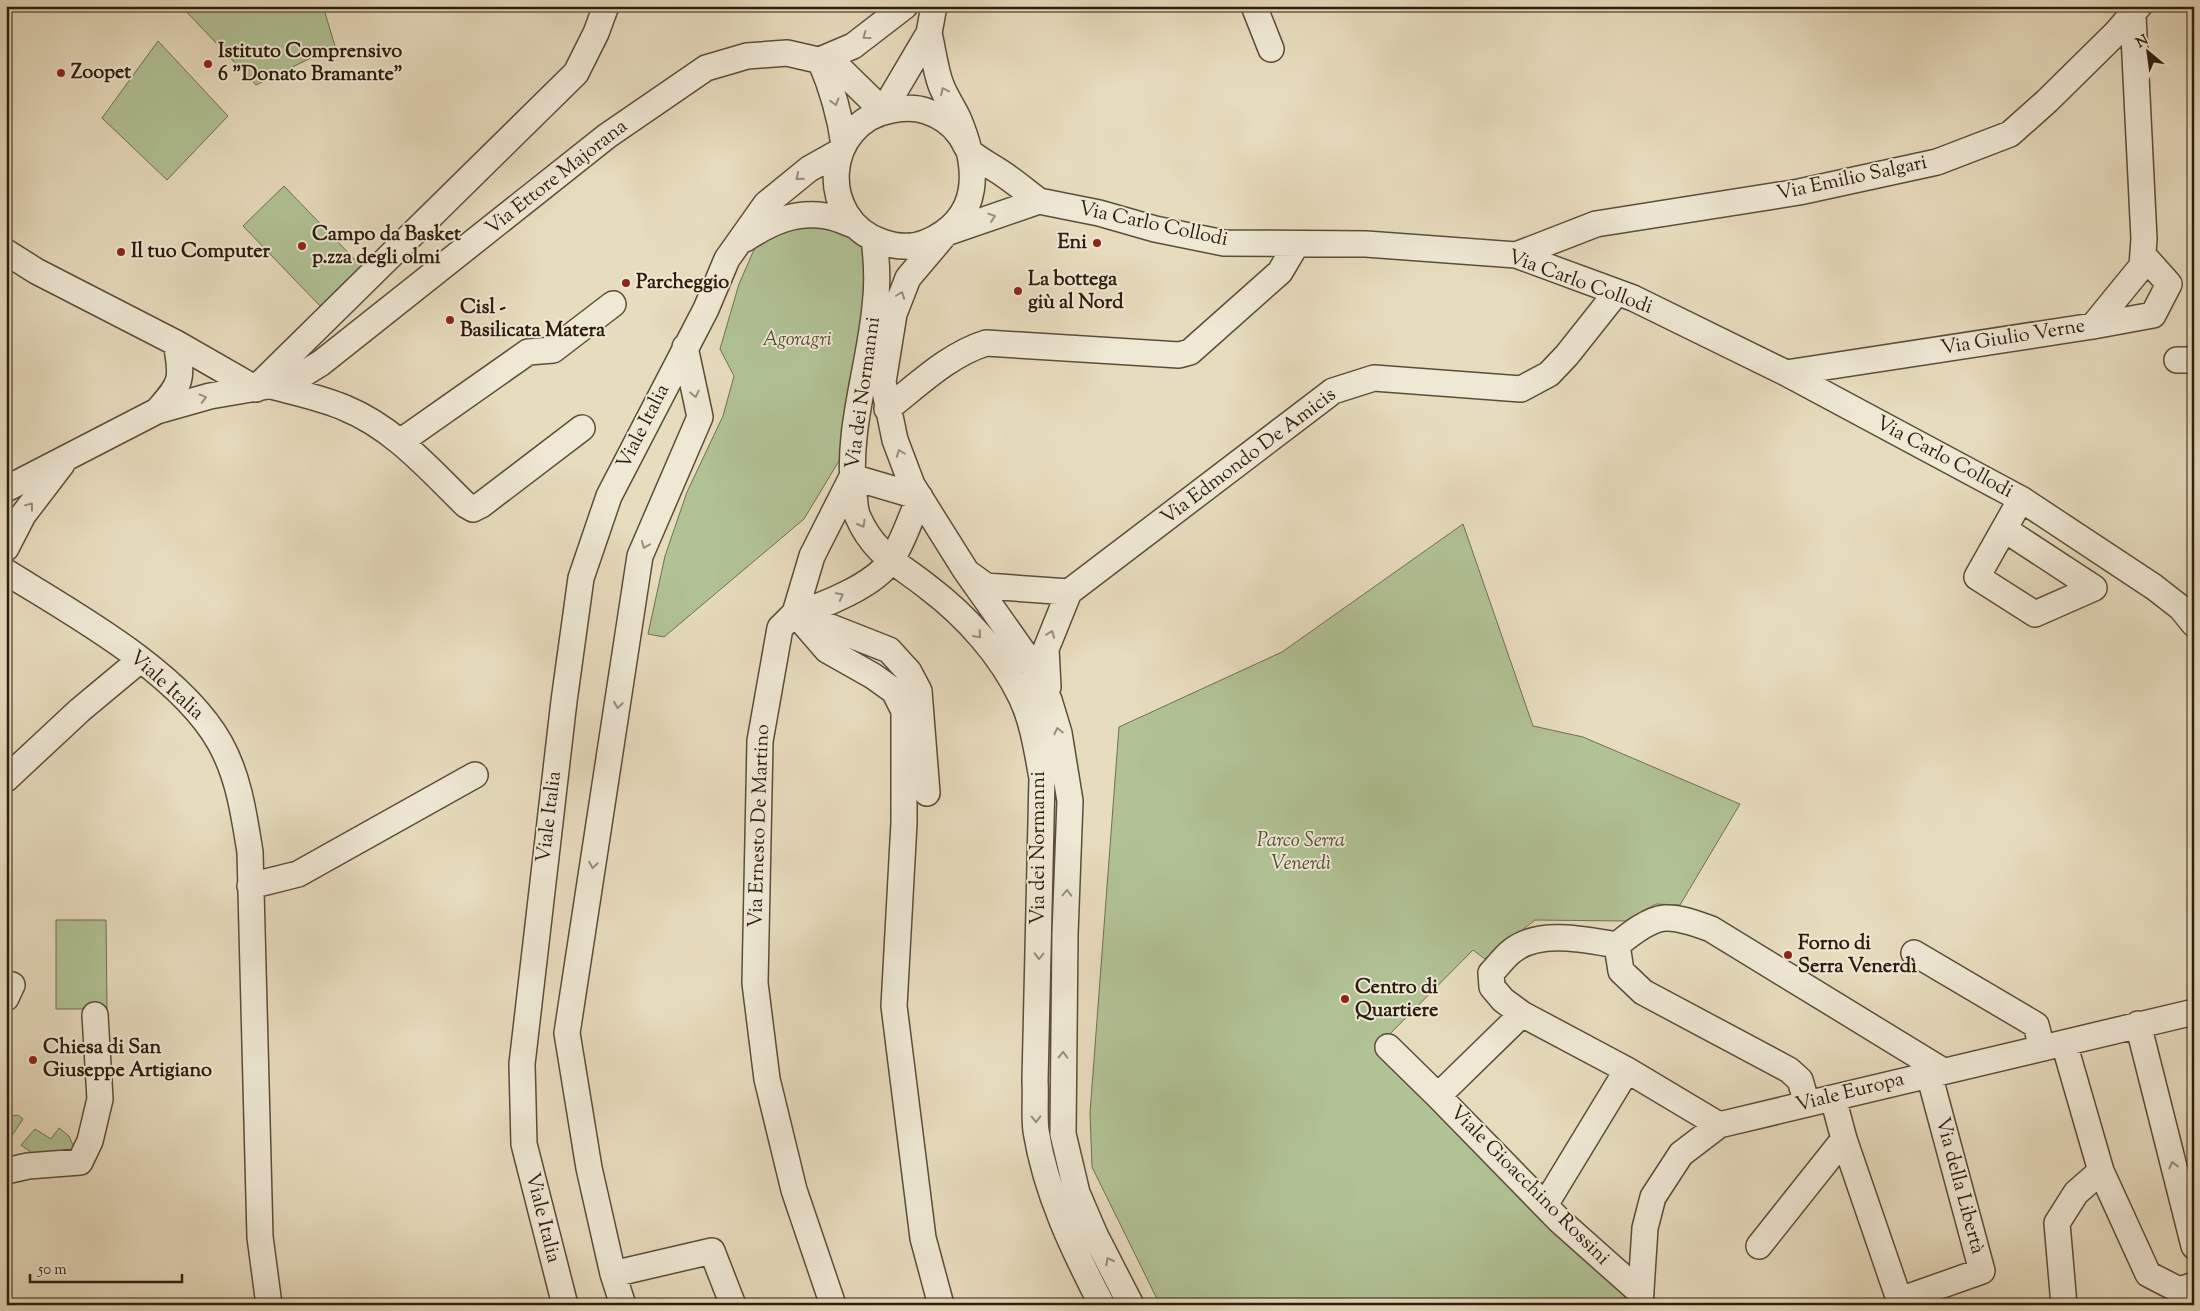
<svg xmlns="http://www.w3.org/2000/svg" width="2200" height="1311" font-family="'Sorts Mill Goudy',serif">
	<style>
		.green { fill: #b1c295; stroke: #6f7051 }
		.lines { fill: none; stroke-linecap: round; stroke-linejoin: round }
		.minor-casing { stroke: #5c4d39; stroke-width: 28 }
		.minor { stroke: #efe8d5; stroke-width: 25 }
		.oneway { stroke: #988d7b }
		.poi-dot { fill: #8f2418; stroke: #efe8d5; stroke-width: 2 }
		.labels { text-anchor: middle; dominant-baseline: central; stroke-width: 4; stroke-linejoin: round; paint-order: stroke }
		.poi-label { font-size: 20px; font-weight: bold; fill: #2d1d0d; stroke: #efe8d5; text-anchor: start }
		.street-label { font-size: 20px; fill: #2d1d0d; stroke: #efe8d5 }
		.park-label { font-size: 20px; font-style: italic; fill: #554f36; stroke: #efe8d5 }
	</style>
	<rect width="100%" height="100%" fill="#e7dcbe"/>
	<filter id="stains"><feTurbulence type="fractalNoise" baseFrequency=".004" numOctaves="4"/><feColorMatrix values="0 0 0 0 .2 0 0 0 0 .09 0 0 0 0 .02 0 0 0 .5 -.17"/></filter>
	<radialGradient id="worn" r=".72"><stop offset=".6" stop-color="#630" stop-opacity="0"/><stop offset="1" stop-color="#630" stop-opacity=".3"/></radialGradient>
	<path class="green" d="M 181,6 L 323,6 L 335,46 L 256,85 Z
		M 158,41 L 228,116 L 167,180 L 102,118 Z
		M 284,186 L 361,266 L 320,306 L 243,226 Z
		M 795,215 L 874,239 L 854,436 L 804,519 L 664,637 L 648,634 L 665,556 L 687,492 L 723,416 L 734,376 L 720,349 L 739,284 L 764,227 Z
		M 1463,524 L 1533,726 L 1583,737 L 1740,804 L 1680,905 L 1656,904 L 1625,921 L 1535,920 L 1485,959 L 1473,950 L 1376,1048 L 1625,1295 L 1624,1305 L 1160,1305 L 1092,1167 L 1090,1113 L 1119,727 L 1282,652 Z
		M 56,920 L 106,920 L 107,1009 L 56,1009 Z
		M 18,1115 L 23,1119 L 9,1140 L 6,1141 L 6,1117 Z
		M 59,1128 L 69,1136 L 75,1150 L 39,1158 L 21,1145 L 35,1129 L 51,1139 Z"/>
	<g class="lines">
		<defs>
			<path id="minor" d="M 1254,6 L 1271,49
				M 929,33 C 933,50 935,69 941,85 C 945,96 953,107 958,118 C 979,167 983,218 927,242 C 913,248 896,247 882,242 C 816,219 823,122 892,110 C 903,108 915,107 926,111 C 938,115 951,123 959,134 C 964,140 966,148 971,153 C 981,161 993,167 1003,174 C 1015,182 1027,192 1039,201
				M 820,60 L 853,46 L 905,6
				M 820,60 C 832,88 840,115 844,145
				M 745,239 C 771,222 795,211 826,216 C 836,217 847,223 856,226
				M 874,239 C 877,262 878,284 875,307 C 869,370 846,431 854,495 C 855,502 855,511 858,517 C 874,554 899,564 929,588 C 966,616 1001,655 1021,697 C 1033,722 1037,751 1042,778 L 1035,1081 C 1036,1097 1034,1115 1036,1131 C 1046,1193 1073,1249 1102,1305
				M 6,252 L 36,271 L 176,343 L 256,389
				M 1516,255 L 1596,224 L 1799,192 L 1937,162 L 2010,134 L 2047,101 L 2116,33 L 2139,6
				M 2093,326 L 2153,315 L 2169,284 L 2143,255
				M 2177,360 L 2194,360
				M 1786,373 L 2093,326 L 2142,266 L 2144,239 L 2133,15
				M 272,386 C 296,393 322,398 345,408 C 394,428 429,469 466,505 L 473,509 L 481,505 L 582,428
				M 257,387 L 576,73 L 596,33 L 606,6
				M 887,409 C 918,385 948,355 986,343 L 1179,355 L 1190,352 L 1280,272 L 1296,245
				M 157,411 C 182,383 183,380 176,343
				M 400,442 L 528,352 L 553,350 L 613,304
				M 852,477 L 920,497
				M 6,489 L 157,411 L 210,396 L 285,383 L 300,376 L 321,363 L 607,136 L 706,68 L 747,56 L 787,53 L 835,64 L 883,111 L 929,33 L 934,6
				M 2004,529 L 2094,588 L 2035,614 L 1977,577 L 2021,499
				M 6,548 L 23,515 L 62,464
				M 6,572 C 74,614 181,673 220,743 C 239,777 244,815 250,852 L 260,1237 L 269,1305
				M 968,573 L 986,586 L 1069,592 L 1046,649 L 1048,687
				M 1069,592 L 1333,391 L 1374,378 L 1521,389 L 1549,374 L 1567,355 L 1617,292
				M 795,613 L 827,650 L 873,676 L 894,691 L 904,711 L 904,823 L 894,1006 L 923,1238 L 941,1305
				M 795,613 C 823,607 876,584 891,560 C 903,543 911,516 920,497
				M 800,615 L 889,650 L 909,672 L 919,691 L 927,793
				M 6,779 L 80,710 L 140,660
				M 250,886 L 298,874 L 475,775
				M 1617,945 C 1586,940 1539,929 1512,951 C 1504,957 1498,966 1491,973 L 1492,987 L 1503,1000 L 1522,1014 L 1627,1070 L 1719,1125
				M 1617,945 C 1629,935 1649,919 1665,918 C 1680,917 1697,924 1711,929 L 1943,1071
				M 1617,945 L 1621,971 L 1643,992 L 1789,1070 L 1800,1080 L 1807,1104
				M 1914,953 L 2036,1025 L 2042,1048
				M 6,998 L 12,985
				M 1522,1014 L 1438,1096 L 1560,1221 L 1641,1293
				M 2138,1024 L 2194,1246
				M 2064,1043 L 2101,1171 L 2148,1274 L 2179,1290 L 2194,1285
				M 1388,1047 L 1438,1096
				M 1833,1098 L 1844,1139 L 1901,1305
				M 6,1171 L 28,1166 L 80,1162 L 90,1141 L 100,1099 L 95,1015
				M 1545,1205 L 1627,1070
				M 1759,1246 L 1844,1139
				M 613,1274 L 712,1251 L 733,1305
				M 1900,1300 L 1982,1271 L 1929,1074
				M 565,1305 L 524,1144 L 522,1064 L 564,701 L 581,578 L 609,496 L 706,309 L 727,259 L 766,204 L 809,169 L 841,151
				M 623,1305 L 613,1274 L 589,1168 L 567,1033 L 640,556 L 700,417 L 685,347
				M 833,1305 L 794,1190 L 767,1079 L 755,983 L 760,741 L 780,628 L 795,613 L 812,556 L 852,477
				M 1131,1305 L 1095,1235 L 1077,1193 L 1063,1134 L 1065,934 L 1070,801 L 1059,733 L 1049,700 L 1033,666 L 966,571 L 912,485 L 895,440 L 883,382 L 894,314 L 908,278 L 946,233 L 1039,201 L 1099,213 L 1155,229 L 1224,243 L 1366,244 L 1516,255 L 1633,298 L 1786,373 L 2021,499 L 2154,587 L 2181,608 L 2194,624
				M 1640,1305 L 1645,1228 L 1653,1197 L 1681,1154 L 1719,1125 L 2194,1012
				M 2064,1305 L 2057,1223 L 2076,1193 L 2101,1171"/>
		</defs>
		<use href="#minor" class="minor-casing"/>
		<use href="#minor" class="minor"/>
	</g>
	<defs><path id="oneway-chevron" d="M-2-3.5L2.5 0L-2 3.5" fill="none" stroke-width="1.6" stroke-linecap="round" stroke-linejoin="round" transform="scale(1.25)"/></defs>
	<g class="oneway">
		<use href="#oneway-chevron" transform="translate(866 36) rotate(144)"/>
		<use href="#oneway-chevron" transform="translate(944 91) rotate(-115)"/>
		<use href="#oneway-chevron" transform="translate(835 102) rotate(74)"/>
		<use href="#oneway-chevron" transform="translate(799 177) rotate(140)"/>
		<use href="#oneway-chevron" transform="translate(992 217) rotate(-19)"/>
		<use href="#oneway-chevron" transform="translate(901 295) rotate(-69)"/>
		<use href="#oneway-chevron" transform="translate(695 394) rotate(78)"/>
		<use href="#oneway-chevron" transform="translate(203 398) rotate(-15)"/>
		<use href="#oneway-chevron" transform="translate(900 453) rotate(-111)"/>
		<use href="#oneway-chevron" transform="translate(30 506) rotate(-53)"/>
		<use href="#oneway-chevron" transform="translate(862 524) rotate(60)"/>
		<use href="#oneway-chevron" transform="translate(645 545) rotate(113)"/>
		<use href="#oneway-chevron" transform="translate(840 596) rotate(-27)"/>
		<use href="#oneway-chevron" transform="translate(1051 634) rotate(-69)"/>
		<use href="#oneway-chevron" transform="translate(978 635) rotate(49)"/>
		<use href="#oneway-chevron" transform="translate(618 705) rotate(99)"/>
		<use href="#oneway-chevron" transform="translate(1058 731) rotate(-103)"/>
		<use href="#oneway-chevron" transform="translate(593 865) rotate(99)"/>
		<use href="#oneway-chevron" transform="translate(1067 893) rotate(-88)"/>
		<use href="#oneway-chevron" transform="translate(1039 956) rotate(91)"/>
		<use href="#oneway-chevron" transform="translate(1063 1055) rotate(-89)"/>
		<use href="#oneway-chevron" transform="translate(1036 1119) rotate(89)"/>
		<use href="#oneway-chevron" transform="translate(2173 1165) rotate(-104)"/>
		<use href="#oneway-chevron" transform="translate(1109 1261) rotate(-117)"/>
	</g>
	<g class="poi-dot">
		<circle cx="208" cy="64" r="5"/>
		<circle cx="61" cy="73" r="5"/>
		<circle cx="1097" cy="243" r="5"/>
		<circle cx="302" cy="246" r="5"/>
		<circle cx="121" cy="252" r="5"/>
		<circle cx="626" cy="283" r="5"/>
		<circle cx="1018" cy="291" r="5"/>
		<circle cx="450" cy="320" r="5"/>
		<circle cx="1788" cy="955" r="5"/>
		<circle cx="1345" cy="999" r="5"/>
		<circle cx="33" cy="1060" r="5"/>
	</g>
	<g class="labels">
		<g class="poi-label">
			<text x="218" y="52">Istituto Comprensivo<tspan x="218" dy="23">6 "Donato Bramante"</tspan></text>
			<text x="71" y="73">Zoopet</text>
			<text x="312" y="235">Campo da Basket<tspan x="312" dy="23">p.zza degli olmi</tspan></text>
			<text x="1087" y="243" text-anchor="end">Eni</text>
			<text x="131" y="252">Il tuo Computer</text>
			<text x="1028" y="280">La bottega<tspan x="1028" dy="23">giù al Nord</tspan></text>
			<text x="636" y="283">Parcheggio</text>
			<text x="460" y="308">Cisl -<tspan x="460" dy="23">Basilicata Matera</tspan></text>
			<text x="1798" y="944">Forno di<tspan x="1798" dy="23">Serra Venerdì</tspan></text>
			<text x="1355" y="988">Centro di<tspan x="1355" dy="23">Quartiere</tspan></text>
			<text x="43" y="1048">Chiesa di San<tspan x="43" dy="23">Giuseppe Artigiano</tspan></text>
		</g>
		<g class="street-label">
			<text transform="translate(557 178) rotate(-38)">Via Ettore Majorana</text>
			<text transform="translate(1852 179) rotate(-12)">Via Emilio Salgari</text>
			<text transform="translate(1153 225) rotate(12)">Via Carlo Collodi</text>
			<text transform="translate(1580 283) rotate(20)">Via Carlo Collodi</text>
			<text transform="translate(2013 338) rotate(-9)">Via Giulio Verne</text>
			<text transform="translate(864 393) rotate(-82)">Via dei Normanni</text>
			<text transform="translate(644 427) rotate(-63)">Viale Italia</text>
			<text transform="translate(1249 457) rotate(-37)">Via Edmondo De Amicis</text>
			<text transform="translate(1944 458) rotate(28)">Via Carlo Collodi</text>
			<text transform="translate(166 686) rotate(42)">Viale Italia</text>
			<text transform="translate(550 817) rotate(-83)">Viale Italia</text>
			<text transform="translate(760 826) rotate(-88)">Via Ernesto De Martino</text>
			<text transform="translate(1039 848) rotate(-90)">Via dei Normanni</text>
			<text transform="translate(1850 1093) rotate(-14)">Viale Europa</text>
			<text transform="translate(1529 1186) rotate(45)">Viale Gioacchino Rossini</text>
			<text transform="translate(1959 1186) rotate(75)">Via della Libertà</text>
			<text transform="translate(542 1218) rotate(76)">Viale Italia</text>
		</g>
		<g class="park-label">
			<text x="797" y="340">Agoragri</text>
			<text x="1301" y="841">Parco Serra<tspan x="1301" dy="23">Venerdì</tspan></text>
		</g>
	</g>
	<rect width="2200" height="1311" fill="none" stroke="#e7dcbe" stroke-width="25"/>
	<rect x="8" y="8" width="2185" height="1296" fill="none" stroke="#2d1d0d" stroke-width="2.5"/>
	<rect x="12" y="12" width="2175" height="1286" fill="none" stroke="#2d1d0d"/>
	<g transform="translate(2148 52) rotate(331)" stroke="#efe8d5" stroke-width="4" paint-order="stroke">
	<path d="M0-4L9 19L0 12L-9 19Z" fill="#2d1d0d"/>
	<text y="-8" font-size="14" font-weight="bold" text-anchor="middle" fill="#2d1d0d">N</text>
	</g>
	<path d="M30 1274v8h152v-8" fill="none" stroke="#2d1d0d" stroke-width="2.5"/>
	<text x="38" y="1274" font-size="15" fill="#2d1d0d" stroke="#efe8d5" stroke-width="4" paint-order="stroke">50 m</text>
	<rect width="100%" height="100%" filter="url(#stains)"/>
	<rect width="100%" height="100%" fill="url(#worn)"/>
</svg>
